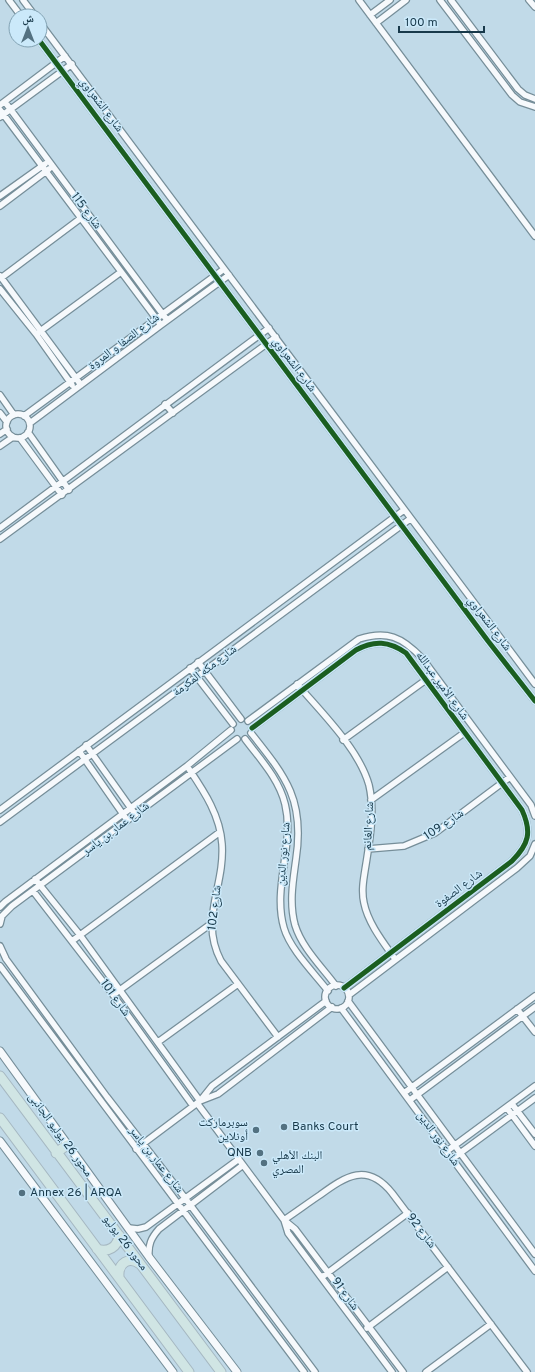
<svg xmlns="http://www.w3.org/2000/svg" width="535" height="1372" font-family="Overpass,'Noto Naskh Arabic',sans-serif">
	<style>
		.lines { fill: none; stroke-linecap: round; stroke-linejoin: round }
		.minor-casing { stroke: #768e99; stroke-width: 8 }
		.tertiary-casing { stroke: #768e99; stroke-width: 9 }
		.trunk-casing { stroke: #a6b8c2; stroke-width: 11 }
		.minor { stroke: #f6f9fc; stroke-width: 5.5 }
		.tertiary { stroke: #f6f9fc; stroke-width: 7 }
		.trunk { stroke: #d0e5e4; stroke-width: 9 }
		.cycleway-casing { stroke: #cbe9fa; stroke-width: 8 }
		.cycleway { stroke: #1b5e20; stroke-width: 5 }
		.poi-dot { fill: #537181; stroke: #cbe9fa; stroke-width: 1.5 }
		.labels { text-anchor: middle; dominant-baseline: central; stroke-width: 3; stroke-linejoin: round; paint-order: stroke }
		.street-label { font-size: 12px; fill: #18394a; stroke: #cbe9fa }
		.poi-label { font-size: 12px; fill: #18394a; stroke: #cbe9fa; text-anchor: start }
	</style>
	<rect width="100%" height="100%" fill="#c1dae8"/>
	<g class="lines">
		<defs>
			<path id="minor" d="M 9,0 L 21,16
				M 23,0 L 35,16
				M 359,0 L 535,236
				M 440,0 L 512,95 L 520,102 L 535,107
				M 451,0 L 518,89 L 525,95 L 535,99
				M 529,0 L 535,7
				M 370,15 L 390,0
				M 40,23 L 535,684
				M 376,23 L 406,0
				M 39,40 L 488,641 L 535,701
				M 5,102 L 167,320
				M 0,105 L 65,56
				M 0,110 L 161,325
				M 0,117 L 72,64
				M 0,196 L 45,164
				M 0,206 L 49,169
				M 0,276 L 81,385
				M 1,278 L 81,218
				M 0,289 L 36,334 L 72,385
				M 39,332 L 121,272
				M 0,395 L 14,415
				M 165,404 L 173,413
				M 0,413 L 7,422
				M6 426a12 12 0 1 1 24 0a12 12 0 1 1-24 0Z
				M 24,416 L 224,269
				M 30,423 L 161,325 L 229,275
				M 28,432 L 69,490
				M 0,434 L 7,429
				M 20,438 L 62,495
				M 0,446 L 13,437
				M 0,528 L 269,328
				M 0,539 L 276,337
				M 198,662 L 241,719
				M 190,668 L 233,724
				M 297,684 C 321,712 359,749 369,785 C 375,811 370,839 366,864 C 364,877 361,890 364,903 C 368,923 383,942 395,959
				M 248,721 L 359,639 C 387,630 402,637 422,658 L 531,805 L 535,816
				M 252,728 L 356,650 C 374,640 389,641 406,653 L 522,810 C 532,832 529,844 512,861 L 344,988
				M 251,733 C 286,777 305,800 296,859 C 293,881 289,903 295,925 C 302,948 322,967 336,986
				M 245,739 C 260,759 279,779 285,804 C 295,845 272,887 284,928 C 290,949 314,973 328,991
				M 343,740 L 434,674
				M 86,745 L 135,814
				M 79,751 L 127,820
				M 187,766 C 203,790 220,814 222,844 C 225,887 199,919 221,961 L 278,1037
				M 371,800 L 464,733
				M 0,810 L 404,510
				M 0,822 L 410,519
				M 368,849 L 404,846 L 435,833 L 510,777
				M 35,879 L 80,935 L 200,1101
				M 33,891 L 111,992 L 193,1106
				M 0,907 L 5,902 L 187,766 L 231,730
				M 0,924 L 2,916 L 12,906 L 237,739
				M 72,941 L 220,832
				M 0,946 L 6,959 L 107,1097 L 185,1198 L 315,1372
				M 0,966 L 304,1372
				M325 997a12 12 0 1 1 24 0a12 12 0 1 1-24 0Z
				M 113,995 L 212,923
				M 349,995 L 517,868 L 530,856 L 535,844
				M 348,1001 L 535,1254
				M 341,1008 L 535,1271
				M 517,1009 L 535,1032
				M 158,1042 L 238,984
				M 404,1093 L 535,996
				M 410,1100 L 535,1007
				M 200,1101 L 218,1094 L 332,1007
				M 197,1103 L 284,1220 L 288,1233 L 392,1372
				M 512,1104 L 535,1134
				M 507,1108 L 535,1146
				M 136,1149 L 200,1101 L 212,1086 L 326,1001
				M 447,1151 L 535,1086
				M 452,1159 L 535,1098
				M 284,1220 C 296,1212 308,1203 320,1195 C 346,1176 367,1162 392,1193 L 527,1372
				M 284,1220 L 295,1229 L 403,1372
				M 129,1228 L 138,1229 L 146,1227 L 239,1159
				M 149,1257 C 148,1245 151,1238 159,1229 L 243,1165
				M 322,1277 L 408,1213
				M 367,1328 L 448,1267
				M 426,1372 L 491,1324"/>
			<path id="tertiary" d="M 0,1051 L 149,1257 L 237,1372
				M 0,1141 L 173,1372"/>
			<path id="trunk" d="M 0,1076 L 221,1372
				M 0,1118 L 189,1372
				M 56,1153 L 67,1145
				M 97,1249 C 108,1253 118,1247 119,1235
				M 119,1276 C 118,1263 129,1256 140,1264"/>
		</defs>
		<use href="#minor" class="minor-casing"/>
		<use href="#tertiary" class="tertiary-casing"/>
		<use href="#trunk" class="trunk-casing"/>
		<use href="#minor" class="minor"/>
		<use href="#tertiary" class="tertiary"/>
		<use href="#trunk" class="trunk"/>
		<defs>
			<path id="cycleway" d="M 39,40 L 488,641 L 535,701
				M 252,728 L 356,650 C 374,640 389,641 406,653 L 522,810 C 532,832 529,844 512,861 L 344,988"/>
		</defs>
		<use href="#cycleway" class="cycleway-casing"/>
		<use href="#cycleway" class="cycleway"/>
	</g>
	<g class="poi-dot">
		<circle cx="284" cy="1127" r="4"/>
		<circle cx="256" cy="1130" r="4"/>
		<circle cx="260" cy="1153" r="4"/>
		<circle cx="264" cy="1163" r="4"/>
		<circle cx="22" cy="1193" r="4"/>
	</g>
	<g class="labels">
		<g class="street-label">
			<text transform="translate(101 105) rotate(53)">شارع الشعراوي</text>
			<text transform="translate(86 211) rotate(53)">شارع 115</text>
			<text transform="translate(124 342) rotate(-37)">شارع الصفا و المروة</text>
			<text transform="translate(294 365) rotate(53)">شارع الشعراوي</text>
			<text transform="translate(489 624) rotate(53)">شارع الشعراوي</text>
			<text transform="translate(205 671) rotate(-37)">شارع مكه المكرمة</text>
			<text transform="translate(442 686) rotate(54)">شارع الأمير عبدالله</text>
			<text transform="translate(444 825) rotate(-34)">شارع 109</text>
			<text transform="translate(369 826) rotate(-87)">شارع الغانم</text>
			<text transform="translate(116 829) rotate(-37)">شارع عمار بن ياسر</text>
			<text transform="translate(284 854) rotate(-85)">شارع نور الدين</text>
			<text transform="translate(459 889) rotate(-37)">شارع الصفوة</text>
			<text transform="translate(215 908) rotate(-83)">شارع 102</text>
			<text transform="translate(115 998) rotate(54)">شارع 101</text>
			<text transform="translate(60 1135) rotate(54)">محور 26 يوليو الجانبى</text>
			<text transform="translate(438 1139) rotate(54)">شارع نور الدين</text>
			<text transform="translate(156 1160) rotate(52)">شارع عمار بن ياسر</text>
			<text transform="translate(421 1231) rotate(53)">شارع 92</text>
			<text transform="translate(125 1243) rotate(53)">محور 26 يوليو</text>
			<text transform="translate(345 1294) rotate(54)">شارع 91</text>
		</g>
		<g class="poi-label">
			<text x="248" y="1123" text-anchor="end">سوبرماركت<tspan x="248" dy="14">أونلاين</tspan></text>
			<text x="292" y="1127">Banks Court</text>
			<text x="252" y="1153" text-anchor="end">QNB</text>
			<text x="272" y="1156">البنك الأهلي<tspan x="272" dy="14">المصري</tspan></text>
			<text x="30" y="1193">Annex 26 | ARQA</text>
		</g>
	</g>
	<g transform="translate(28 28)"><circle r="19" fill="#cbe9fa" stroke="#83a3b4"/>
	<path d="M0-3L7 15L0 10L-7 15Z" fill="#537181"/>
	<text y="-6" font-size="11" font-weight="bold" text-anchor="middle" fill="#18394a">ش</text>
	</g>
	<path d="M399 26v6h85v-6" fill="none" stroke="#18394a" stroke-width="2"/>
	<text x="405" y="26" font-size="12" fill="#18394a" stroke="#cbe9fa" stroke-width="3" paint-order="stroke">100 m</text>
</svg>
